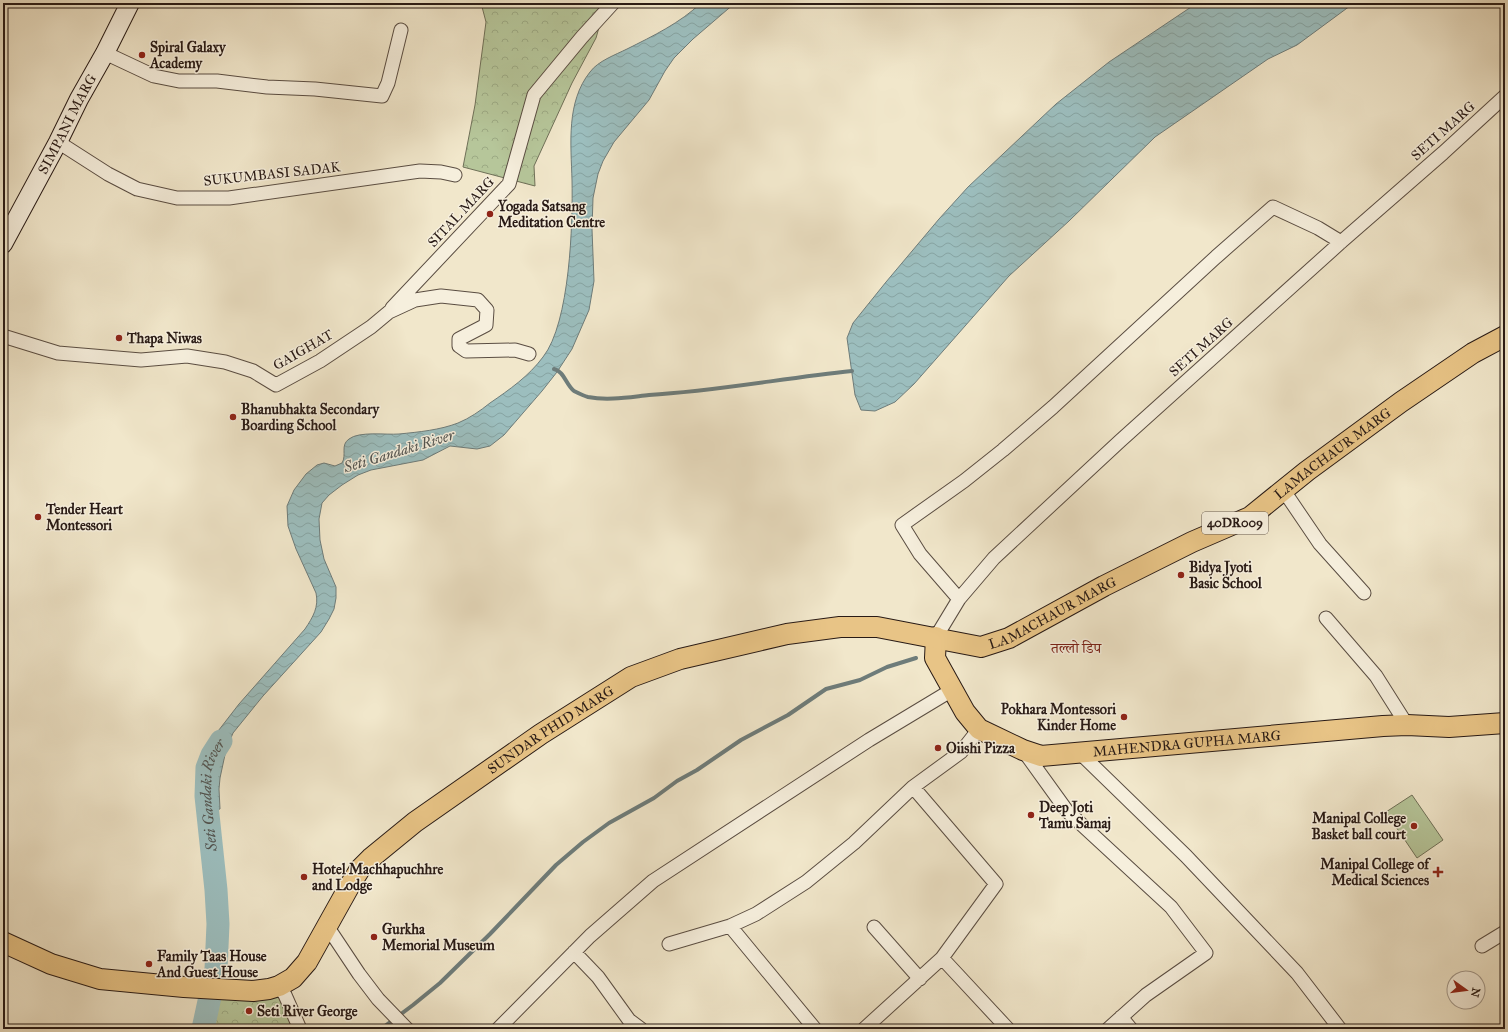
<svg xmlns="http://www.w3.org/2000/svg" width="1508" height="1032" font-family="'IM FELL Great Primer','Noto Serif Devanagari',serif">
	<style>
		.forest { fill: url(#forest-crowns); stroke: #6f7058 }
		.garden { fill: #b6c69a; stroke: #6f7058 }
		.water { fill: url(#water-waves); stroke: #6e7c7a }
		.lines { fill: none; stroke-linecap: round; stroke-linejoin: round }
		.stream { stroke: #6e7c7a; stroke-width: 4 }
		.river { stroke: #9cbebe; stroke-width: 23 }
		.minor-casing { stroke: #5a4d42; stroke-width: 15 }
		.secondary-casing { stroke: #281a15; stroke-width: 20 }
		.primary-casing { stroke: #281a15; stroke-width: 22 }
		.minor { stroke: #f6efdd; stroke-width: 13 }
		.secondary { stroke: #f6efdd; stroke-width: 18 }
		.primary { stroke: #e8c486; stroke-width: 20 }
		.poi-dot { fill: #8f2418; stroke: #f6efdd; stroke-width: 1.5 }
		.labels { text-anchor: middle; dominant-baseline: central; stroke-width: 3; stroke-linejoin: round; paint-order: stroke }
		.shield { fill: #f6efdd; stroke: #665a51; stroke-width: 1 }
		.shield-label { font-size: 13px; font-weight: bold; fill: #281a15 }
		.poi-label { font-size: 14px; font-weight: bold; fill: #281a15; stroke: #f6efdd; text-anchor: start }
		.street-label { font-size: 14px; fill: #281a15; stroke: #f6efdd }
		.water-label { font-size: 15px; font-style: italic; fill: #515350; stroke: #f6efdd }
		.neighbourhood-label { font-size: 15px; fill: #7a1f14; stroke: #f6efdd }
	</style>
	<defs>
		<pattern id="forest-crowns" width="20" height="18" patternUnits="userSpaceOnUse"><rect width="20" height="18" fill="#b6c69a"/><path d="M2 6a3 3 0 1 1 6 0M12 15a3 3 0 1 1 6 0" fill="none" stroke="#9caa84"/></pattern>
		<pattern id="water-waves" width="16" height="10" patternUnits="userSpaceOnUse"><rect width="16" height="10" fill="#9cbebe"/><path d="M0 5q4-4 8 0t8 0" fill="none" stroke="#86a3a2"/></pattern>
	</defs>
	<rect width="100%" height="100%" fill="#f1e7cb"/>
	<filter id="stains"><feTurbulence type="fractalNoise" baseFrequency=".005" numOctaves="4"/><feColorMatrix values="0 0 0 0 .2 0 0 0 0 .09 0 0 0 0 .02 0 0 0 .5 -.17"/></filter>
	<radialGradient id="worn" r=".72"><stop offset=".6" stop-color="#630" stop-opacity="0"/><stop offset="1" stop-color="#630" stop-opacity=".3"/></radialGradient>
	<path class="forest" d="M 481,3 L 606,3 L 596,38 L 572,83 L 534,166 L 535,186 L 463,167 L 475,105 L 486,22 Z
		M 282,991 L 295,1029 L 205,1029 L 212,995 Z"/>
	<path class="garden" d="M 1412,795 L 1443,840 L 1417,858 L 1386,812 Z"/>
	<path class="water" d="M 701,3 L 735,3 L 693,39 L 674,58 L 665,71 L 649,100 L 614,142 L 603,161 L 598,174 L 593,198 L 592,229 L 594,281 L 589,310 L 572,349 L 557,372 L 542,391 L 504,435 L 490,446 L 477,449 L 450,446 L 423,460 L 371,470 L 358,475 L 342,485 L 329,495 L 322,503 L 319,519 L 320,540 L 324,559 L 336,587 L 336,598 L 334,609 L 329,619 L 321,632 L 263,696 L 233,733 L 226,750 L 220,778 L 219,789 L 220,809 L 210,811 L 206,757 L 207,749 L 215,735 L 239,704 L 305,629 C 313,617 319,607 316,593 L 296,549 L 288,526 L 287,506 L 294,490 L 306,474 L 317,465 L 324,463 L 335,466 L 342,463 C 347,455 340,445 349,439 C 359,431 386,435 399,434 C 419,432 440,430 458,423 C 470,418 480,411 490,403 C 509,390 529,376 543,357 C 570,323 573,223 572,180 C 571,144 566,102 590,72 C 598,61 615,55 627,49 C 653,36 680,23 701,3 Z
		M 1197,3 L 1354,3 L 1297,45 L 1268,59 L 1155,137 L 1069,221 L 1009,276 L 914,384 L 895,402 L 875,411 L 861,410 L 855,395 L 847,338 L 853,323 L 886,282 L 939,219 L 968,187 L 1056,104 L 1109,62 Z"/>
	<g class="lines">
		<path class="stream" d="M 554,369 C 564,371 566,385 574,391 C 578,393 584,396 588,397 C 608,401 630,397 649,395 C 717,391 784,378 852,371
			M 381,1029 L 413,1005 L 440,983 L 490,934 L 556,865 L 583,842 L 609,823 L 654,798 L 677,781 L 697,770 L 741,740 L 788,715 L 826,689 L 860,680 L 887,667 L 916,658"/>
		<path class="river" id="s1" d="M 203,1029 L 216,969 L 218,924 L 216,890 L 206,796 L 207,768 L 212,755 L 221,741"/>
		<defs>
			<path id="minor" d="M 105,53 L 154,76 L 179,81 L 217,81 L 267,87 L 315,89 L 382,96 L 388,83 L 401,30
				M 58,142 L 108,174 L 137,189 L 177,198 L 229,198 L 420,171 L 441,172 L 455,175
				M 392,308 L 509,184 L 534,95 L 582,37 L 613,3
				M 3,336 L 58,353 L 141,360 L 187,356 L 225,362 L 253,371 L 276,385 L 320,361 L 371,327 L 389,312 L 415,300 L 441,296 L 478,300 L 487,310 L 486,325 L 459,339 L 459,346 L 466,351 L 515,350 L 529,354
				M 1284,491 L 1320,544 L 1364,593
				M 959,599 L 920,554 L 902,525 L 964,481 L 1003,450 L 1053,407 L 1216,257 L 1273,207 L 1318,228 L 1341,242
				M 1326,618 L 1376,676 L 1407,725
				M 936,637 L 959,599 L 994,558 L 1120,441 L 1341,242 L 1443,153 L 1505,96
				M 1023,750 L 1067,811 L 1171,907 L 1206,953 L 1146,995 L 1108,1029
				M 1080,753 L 1186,856 L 1297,973 L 1340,1029
				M 913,787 L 996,884 L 942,958
				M 327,926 L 359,974 L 378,999 L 407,1029
				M 730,926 L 815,1029
				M 874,927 L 920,979
				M 669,944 L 730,926 L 756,914 L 806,882 L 854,843 L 913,787 L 961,752 L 979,729
				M 1482,946 L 1505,932
				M 574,952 L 598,977 L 629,1020 L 641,1029
				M 279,986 L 285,995 L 300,1029
				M 1121,1017 L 1131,1029
				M 498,1029 L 590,936 L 653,881 L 869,740 L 952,690
				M 864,1029 L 942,958 L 1008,1029"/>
			<g id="secondary">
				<path id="s2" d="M 3,244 L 58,142 L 79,99 L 105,53 L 130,3"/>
			</g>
			<g id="primary">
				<path id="s3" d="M 936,637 L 935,658 L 965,712 L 979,729 L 1023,750 L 1041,756 L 1383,726 L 1407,725 L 1449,727 L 1505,723"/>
				<path id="s4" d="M 3,942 L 51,964 L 100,979 L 184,987 L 253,991 L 269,989 L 279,986 L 293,978 L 307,962 L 350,885 L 360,869 L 371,858 L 415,822 L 541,734 L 631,677 L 680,659 L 787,634 L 840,627 L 877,627 L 981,647 L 1009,638 L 1104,586 L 1192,542 L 1250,517 L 1307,471 L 1401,402 L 1473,353 L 1505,336"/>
			</g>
		</defs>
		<use href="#minor" class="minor-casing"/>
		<use href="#secondary" class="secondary-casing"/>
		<use href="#primary" class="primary-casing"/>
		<use href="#minor" class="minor"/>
		<use href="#secondary" class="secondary"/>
		<use href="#primary" class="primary"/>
	</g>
	<g class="poi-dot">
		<circle cx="142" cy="55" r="4"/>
		<circle cx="490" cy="214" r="4"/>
		<circle cx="119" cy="338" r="4"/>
		<circle cx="233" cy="417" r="4"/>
		<circle cx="38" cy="517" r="4"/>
		<circle cx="1181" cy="575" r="4"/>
		<circle cx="1124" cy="717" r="4"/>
		<circle cx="938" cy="748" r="4"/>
		<circle cx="1031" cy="815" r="4"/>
		<circle cx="1414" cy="826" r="4"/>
		<path d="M1436 866h4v4h4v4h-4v4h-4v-4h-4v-4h4z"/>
		<circle cx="304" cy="877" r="4"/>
		<circle cx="374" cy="937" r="4"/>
		<circle cx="149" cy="964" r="4"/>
		<circle cx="249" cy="1011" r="4"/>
	</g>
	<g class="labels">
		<rect class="shield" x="1202" y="512" width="66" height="22" rx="3"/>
		<g class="shield-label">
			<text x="1235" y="523">40DR009</text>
		</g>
		<g class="poi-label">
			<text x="150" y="47">Spiral Galaxy<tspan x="150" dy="16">Academy</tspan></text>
			<text x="498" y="206">Yogada Satsang<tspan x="498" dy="16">Meditation Centre</tspan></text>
			<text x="127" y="338">Thapa Niwas</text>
			<text x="241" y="409">Bhanubhakta Secondary<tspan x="241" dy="16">Boarding School</tspan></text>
			<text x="46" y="509">Tender Heart<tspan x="46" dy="16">Montessori</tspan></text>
			<text x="1189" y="567">Bidya Jyoti<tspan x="1189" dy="16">Basic School</tspan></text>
			<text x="1116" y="709" text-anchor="end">Pokhara Montessori<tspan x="1116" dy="16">Kinder Home</tspan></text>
			<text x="946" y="748">Oiishi Pizza</text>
			<text x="1039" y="807">Deep Joti<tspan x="1039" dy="16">Tamu Samaj</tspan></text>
			<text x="1406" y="818" text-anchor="end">Manipal College<tspan x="1406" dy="16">Basket ball court</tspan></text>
			<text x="1429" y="864" text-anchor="end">Manipal College of<tspan x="1429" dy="16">Medical Sciences</tspan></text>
			<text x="312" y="869">Hotel Machhapuchhre<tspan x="312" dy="16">and Lodge</tspan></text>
			<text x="382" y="929">Gurkha<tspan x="382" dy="16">Memorial Museum</tspan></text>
			<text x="157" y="956">Family Taas House<tspan x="157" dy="16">And Guest House</tspan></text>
			<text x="257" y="1011">Seti River George</text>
		</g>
		<g class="street-label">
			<text stroke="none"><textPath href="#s2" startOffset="136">SIMPANI MARG</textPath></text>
			<text transform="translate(1443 131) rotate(-42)">SETI MARG</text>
			<text transform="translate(272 174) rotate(-6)">SUKUMBASI SADAK</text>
			<text transform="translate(461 212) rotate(-47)">SITAL MARG</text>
			<text transform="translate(1201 347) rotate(-42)">SETI MARG</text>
			<text transform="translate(303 350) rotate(-30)">GAIGHAT</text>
			<text stroke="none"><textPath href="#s4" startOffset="1523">LAMACHAUR MARG</textPath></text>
			<text stroke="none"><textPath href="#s4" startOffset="1199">LAMACHAUR MARG</textPath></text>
			<text stroke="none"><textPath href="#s4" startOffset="665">SUNDAR PHID MARG</textPath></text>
			<text stroke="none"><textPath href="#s3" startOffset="319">MAHENDRA GUPHA MARG</textPath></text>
		</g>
		<g class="water-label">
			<text transform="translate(399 451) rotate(-17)">Seti Gandaki River</text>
			<text stroke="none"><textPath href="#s1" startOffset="237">Seti Gandaki River</textPath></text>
		</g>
		<g class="neighbourhood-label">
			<text x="1076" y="648">तल्लो डिप</text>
		</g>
	</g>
	<rect width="1508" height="1032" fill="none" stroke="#f1e7cb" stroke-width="16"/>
	<rect x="4" y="4" width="1500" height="1024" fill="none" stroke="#281a15" stroke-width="2"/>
	<rect x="8" y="8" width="1492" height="1016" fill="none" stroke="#281a15"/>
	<g transform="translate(1466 990) rotate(104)"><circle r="19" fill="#f6efdd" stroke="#a49a8d"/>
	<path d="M0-3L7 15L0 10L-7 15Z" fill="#8f2418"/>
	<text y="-6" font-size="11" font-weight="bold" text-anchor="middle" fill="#281a15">N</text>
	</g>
	<rect width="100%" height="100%" filter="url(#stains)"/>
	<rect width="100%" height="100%" fill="url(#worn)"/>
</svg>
